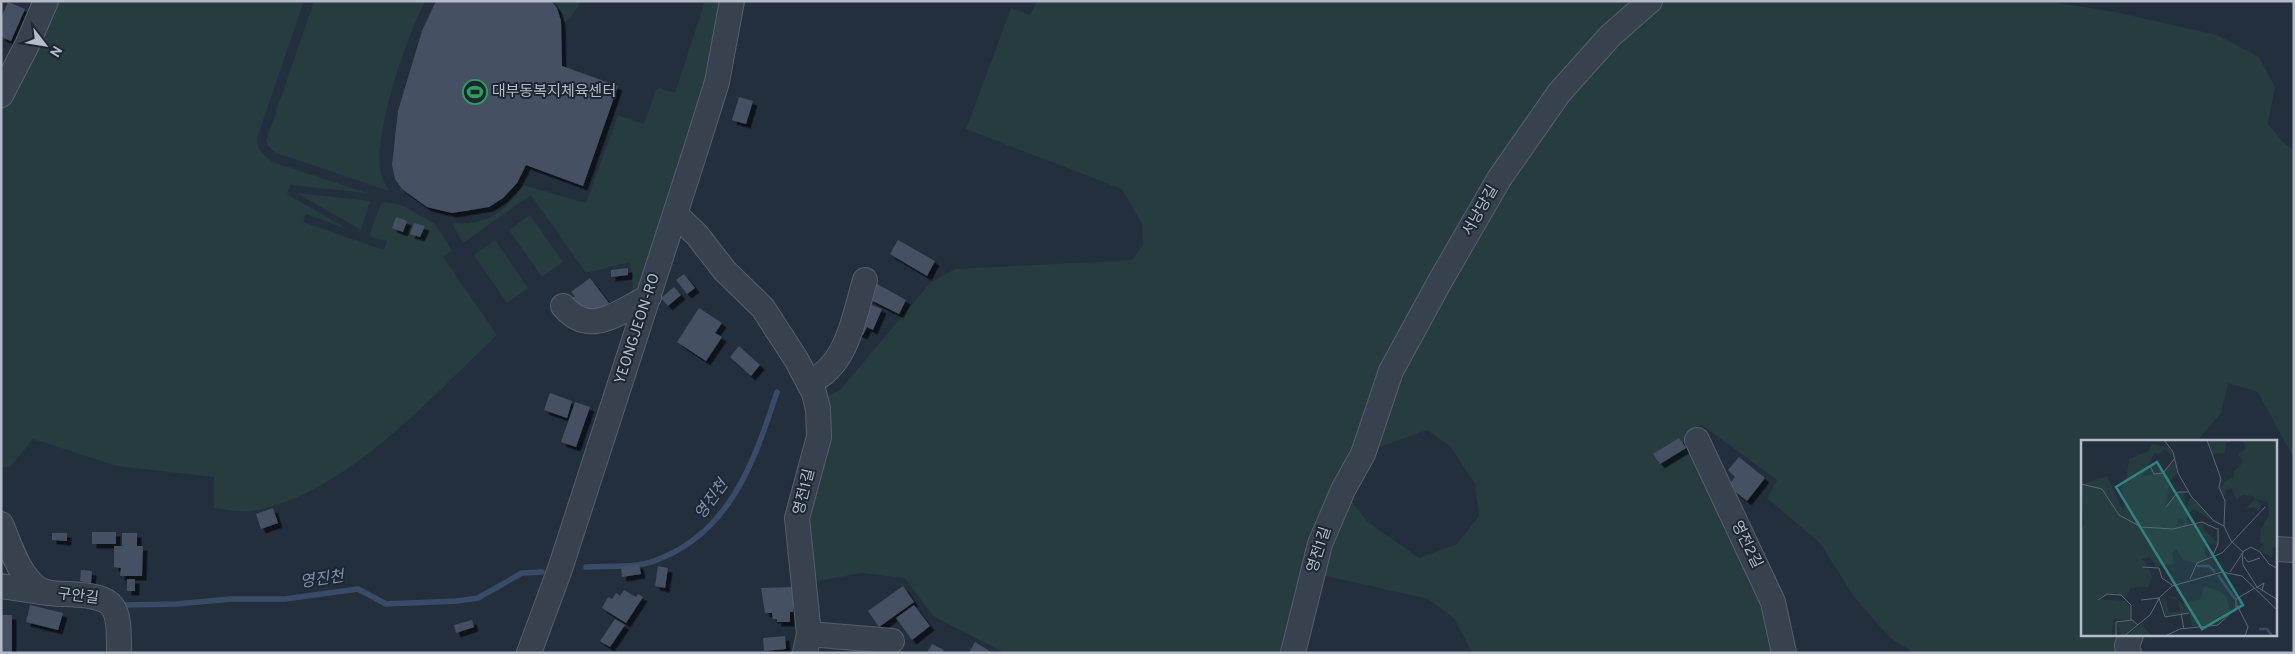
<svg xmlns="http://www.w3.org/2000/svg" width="2295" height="654" font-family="Overpass,'Noto Sans KR',sans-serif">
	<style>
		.green { fill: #263c3f }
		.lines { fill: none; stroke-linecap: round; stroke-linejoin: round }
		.stream { stroke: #394c67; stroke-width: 5.5 }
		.building { fill: #455162; filter: url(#shadow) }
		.minor-casing { stroke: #565f6c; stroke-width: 26 }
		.minor { stroke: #38414e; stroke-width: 24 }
		.labels { text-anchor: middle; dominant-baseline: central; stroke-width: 4; stroke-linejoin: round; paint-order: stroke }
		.poi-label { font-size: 15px; fill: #b4bcc9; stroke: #1d2633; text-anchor: start }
		.street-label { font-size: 15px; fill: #b4bcc9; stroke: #1d2633 }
		.water-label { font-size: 16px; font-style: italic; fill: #7c92b1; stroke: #1d2633 }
		.inset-river { fill: none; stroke: #394c67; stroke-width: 2.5 }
		.inset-road { fill: none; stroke: #5e6776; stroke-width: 1 }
		.view { fill: #308480; fill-opacity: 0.15; stroke: #308480; stroke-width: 2.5 }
		.inset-edge { fill: none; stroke: #b4bcc9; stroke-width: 2.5 }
	</style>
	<defs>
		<filter id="shadow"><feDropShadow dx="4.5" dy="4.5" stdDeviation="0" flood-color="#0009"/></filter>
	</defs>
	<rect width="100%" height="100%" fill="#242f3e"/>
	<path class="green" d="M 53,1 L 304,1 L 257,138 C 257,150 263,155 273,162 L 367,193 L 290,185 L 287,194 L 347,229 L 306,214 L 303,222 L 384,250 L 387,241 L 372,237 L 370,233 L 381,204 L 385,202 L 401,205 L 434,223 L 452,250 L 443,257 L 497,335 C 430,398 347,494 252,511 C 241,513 226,509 214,508 L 214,477 L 117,466 L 33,439 L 10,467 L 1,468 L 1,107 L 16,82 Z
		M 314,1 L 425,1 C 406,39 373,133 381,174 C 383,180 386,186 389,191 L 276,153 L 268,146 L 266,141 Z
		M 556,1 L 581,1 L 571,17 L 565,22 Z
		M 705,1 L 722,1 L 709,71 L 637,300 L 631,298 L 633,285 L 630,262 L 586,273 L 531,195 L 463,243 L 452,223 C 485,226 505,213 523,185 L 586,203 L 618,115 L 644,124 L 656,90 L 659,88 L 675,93 Z
		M 1037,1 L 2045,1 L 2115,12 L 2217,35 L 2259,57 L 2275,87 L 2268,124 L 2285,144 L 2294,150 L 2294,459 L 2258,392 L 2228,383 L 2221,413 L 2197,441 L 2082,442 L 2082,635 L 2126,635 L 2120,653 L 1914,653 L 1890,638 L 1855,598 L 1820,543 L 1767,498 L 1777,480 L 1702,425 L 1684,433 L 1718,507 L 1765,598 L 1779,653 L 1472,653 L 1454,618 L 1428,599 L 1318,574 L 1348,497 L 1368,522 L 1419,558 L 1457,544 L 1479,516 L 1475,484 L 1450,446 L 1427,430 L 1374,449 L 1363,442 L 1287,653 L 1005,653 L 933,616 L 905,578 L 862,573 L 811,582 L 803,512 L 822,400 L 841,389 L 930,283 L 955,269 L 1132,260 L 1143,245 L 1142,224 L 1122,189 L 966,129 L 1011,8 L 1030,15 Z
		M 297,193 L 370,201 L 361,230 Z
		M 530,215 L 563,262 L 542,277 L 509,230 Z
		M 495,240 L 528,288 L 507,303 L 474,255 Z"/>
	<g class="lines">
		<path class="stream" d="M 586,567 C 605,566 636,568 654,561 C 730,534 754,462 777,392
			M 125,605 L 176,604 L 231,599 L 285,599 L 358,589 L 386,604 L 457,601 L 478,598 L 522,573 L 542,572"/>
	</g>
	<path class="building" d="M 436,1 L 551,1 L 557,8 L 561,21 L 562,66 L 618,86 L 583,186 L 526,165 L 517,183 L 503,198 L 489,207 L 452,213 L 427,207 L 402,189 L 395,179 L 392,165 L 398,111 L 422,31 Z
		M 8,2 L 25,9 L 11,41 L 1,37 L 1,18 Z
		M 739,97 L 753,101 L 746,124 L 732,120 Z
		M 396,217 L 407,221 L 403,232 L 392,228 Z
		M 414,223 L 425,226 L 420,237 L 410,234 Z
		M 898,240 L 935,261 L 927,276 L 890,254 Z
		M 628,268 L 628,275 L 611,277 L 611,270 Z
		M 684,274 L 695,288 L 687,294 L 676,280 Z
		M 590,278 L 609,303 L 592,316 L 585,307 L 580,311 L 571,299 L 575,296 L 571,292 Z
		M 877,284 L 906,300 L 899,314 L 869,299 Z
		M 674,287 L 681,295 L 668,306 L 661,298 Z
		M 864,302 L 882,309 L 873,330 L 867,327 L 863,335 L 852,330 Z
		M 699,308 L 722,323 L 715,333 L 722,337 L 706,361 L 677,342 Z
		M 739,346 L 760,365 L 751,376 L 730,357 Z
		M 550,393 L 572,401 L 567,418 L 544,410 Z
		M 575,402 L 590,407 L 576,447 L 561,442 Z
		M 1679,438 L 1686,448 L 1660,464 L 1653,454 Z
		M 1739,457 L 1765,478 L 1747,501 L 1728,486 L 1735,477 L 1728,470 Z
		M 273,508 L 278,523 L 261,529 L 256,514 Z
		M 92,532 L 116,532 L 116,544 L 92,544 Z
		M 52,533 L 67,533 L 67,541 L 52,540 Z
		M 122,533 L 137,533 L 137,546 L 143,546 L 142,576 L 120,576 L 121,568 L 114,567 L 114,546 L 122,546 Z
		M 639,564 L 641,574 L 622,577 L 621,567 Z
		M 658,566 L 668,568 L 665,588 L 655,586 Z
		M 81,570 L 92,571 L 91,583 L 80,581 Z
		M 127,579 L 135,579 L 135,591 L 127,591 Z
		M 903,586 L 914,602 L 879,627 L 868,611 Z
		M 795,587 L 795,601 L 793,602 L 793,612 L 790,612 L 790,622 L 777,622 L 777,619 L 773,619 L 772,613 L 765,613 L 761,588 Z
		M 624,590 L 636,597 L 638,594 L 643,597 L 626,623 L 602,608 L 608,597 L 612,599 L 616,593 L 620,596 Z
		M 30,605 L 63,613 L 58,630 L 26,622 Z
		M 914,605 L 930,626 L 912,640 L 896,618 Z
		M 1,615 L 12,615 L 12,653 L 1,653 Z
		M 615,619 L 625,625 L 610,647 L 600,641 Z
		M 472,620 L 474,627 L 456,633 L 454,625 Z
		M 785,636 L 786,649 L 764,651 L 763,638 Z
		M 975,642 L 993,653 L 969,653 Z
		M 932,644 L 944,650 L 942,653 L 927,653 Z"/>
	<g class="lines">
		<defs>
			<path id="minor" d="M 1,95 L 27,45 L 46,1
				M 675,214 L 697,235 L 725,271 L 763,308 L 796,359 L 814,393 L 818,409 L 819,437 L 797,518 L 809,634 L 805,653
				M 563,306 C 590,338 618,312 649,297
				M 809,382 C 848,366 854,316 865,280
				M 1697,440 L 1773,602 L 1784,653
				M 1,524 C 10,545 19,577 40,590 C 49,594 58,594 67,594 C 118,596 119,605 119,653
				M 2276,549 L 2294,550
				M 1,586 L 47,593
				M 809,634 L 892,641
				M 529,653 L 560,569 L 696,149 L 717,82 L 732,1
				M 1293,653 L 1320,544 L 1343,490 L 1363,454 L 1391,371 L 1439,283 L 1499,179 L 1559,93 L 1610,36 L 1650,1
				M 2129,653 L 2127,646 L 2131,635"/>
		</defs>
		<use href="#minor" class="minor-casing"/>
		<use href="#minor" class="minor"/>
	</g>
	<defs>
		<symbol id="stadium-ring" viewBox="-11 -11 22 22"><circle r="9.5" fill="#1d2633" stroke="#2e9e5b" stroke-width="1.5"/><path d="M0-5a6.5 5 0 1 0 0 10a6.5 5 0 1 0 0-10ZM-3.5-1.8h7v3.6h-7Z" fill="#2e9e5b"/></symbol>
	</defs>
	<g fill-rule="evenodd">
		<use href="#stadium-ring" x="461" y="78" width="28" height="28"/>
	</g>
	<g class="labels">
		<g class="poi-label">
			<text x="492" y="92">대부동복지체육센터</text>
		</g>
		<g class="street-label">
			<text transform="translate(1481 211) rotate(-60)">서낭당길</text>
			<text transform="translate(638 329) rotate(-72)">YEONGJEON-RO</text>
			<text transform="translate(805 492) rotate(-76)">영전1길</text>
			<text transform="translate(1746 545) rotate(64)">영전2길</text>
			<text transform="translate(1320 550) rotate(-72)">영전1길</text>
			<text transform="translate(78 597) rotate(7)">구안길</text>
		</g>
		<g class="water-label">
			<text transform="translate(712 500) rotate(-54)">영진천</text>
			<text transform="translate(322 580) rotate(-8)">영진천</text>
		</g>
	</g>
	<g transform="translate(2081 440)">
		<rect width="196" height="196" fill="#242f3e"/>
		<path d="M 127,0 L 145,0 L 144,13 L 132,14 ZM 162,0 L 196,0 L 197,109 L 192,107 L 191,118 L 178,109 L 183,104 L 179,103 L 180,89 L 188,75 L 187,62 L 175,59 L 180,65 L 178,72 L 173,67 L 165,69 L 174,59 L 172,56 L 162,55 L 155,60 L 151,48 L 145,50 L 144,56 L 139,49 L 144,41 L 152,38 L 153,31 L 159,26 L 162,20 L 157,14 L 165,9 ZM 70,4 L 88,8 L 93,17 L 83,9 L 78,14 L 74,13 L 61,36 L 83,32 L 84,28 L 94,22 L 96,33 L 89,42 L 84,68 L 98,52 L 103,52 L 105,68 L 110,57 L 136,84 L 113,69 L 105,76 L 107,86 L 102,87 L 103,80 L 98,78 L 95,85 L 101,88 L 123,84 L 122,88 L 137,103 L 135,106 L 124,101 L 123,112 L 127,117 L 115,123 L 102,120 L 95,109 L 91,113 L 93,124 L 75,127 L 69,117 L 60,119 L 65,122 L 65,127 L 58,127 L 68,129 L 71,136 L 67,147 L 50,148 L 44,159 L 36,153 L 27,153 L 16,159 L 45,161 L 50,169 L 48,180 L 32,179 L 31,196 L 0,196 L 0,91 L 3,84 L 0,45 L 26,36 L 41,69 L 45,64 L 40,47 L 45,42 L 48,19 L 68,11 ZM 123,146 L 140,152 L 145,157 L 150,171 L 139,184 L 111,186 L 108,172 L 85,177 L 80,157 L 85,159 L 88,173 L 99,171 L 97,160 L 85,157 L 96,157 L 102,166 L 102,163 L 120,159 ZM 69,178 L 61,185 L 71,196 L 44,196 ZM 51,180 L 55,185 L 42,196 L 36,196 L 41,194 L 35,190 L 39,190 L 35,183 Z" fill="#263c3f"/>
		<path class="inset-river" d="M 116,126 L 128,126 L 134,132M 137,135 L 154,159M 178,189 L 186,189 L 191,196"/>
		<path class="inset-road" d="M 83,0 L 92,12 L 97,33 L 110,56 L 133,81 L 143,86 L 150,101 L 162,112M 126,0 L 140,39 L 138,47 L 144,61 L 143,86M 69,26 L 73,34 L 82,33 L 94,18M 0,44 L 21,49 L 38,75 L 60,87 L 92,89 L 121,82 L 136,89M 85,67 L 97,52 L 108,52M 161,113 L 162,125 L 176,147M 132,115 L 137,104 L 137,88M 163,117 L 167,122 L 179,118M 61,127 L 78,128 L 81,138 L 91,145M 149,132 L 163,111 L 170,107 L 179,112 L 188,124 L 197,129M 109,139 L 116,123 L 141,113 L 184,67M 176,147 L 197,160M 175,148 L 183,143 L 181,150M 17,160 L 26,154 L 40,155 L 50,165 L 50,180M 60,160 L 78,158 L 84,177 L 108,173M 156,165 L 167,187 L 164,196M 100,174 L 103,189M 35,196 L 35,182 L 51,180 L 57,185M 43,196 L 69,175 L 79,157 L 91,146 L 141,132 L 161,136 L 197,171M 84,196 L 99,189 L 137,185 L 155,168 L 155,159 L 174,148"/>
		<path class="view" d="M 76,22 L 162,165 L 121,189 L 35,47 Z"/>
		<rect width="196" height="196" class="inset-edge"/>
	</g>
	<rect width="2295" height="654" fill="none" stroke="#b4bcc9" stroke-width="5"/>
	<g transform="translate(45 45) rotate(121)" stroke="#1d2633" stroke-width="4" paint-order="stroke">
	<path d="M0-4L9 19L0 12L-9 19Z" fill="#b4bcc9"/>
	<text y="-8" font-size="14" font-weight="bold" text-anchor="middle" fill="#b4bcc9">N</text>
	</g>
</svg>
